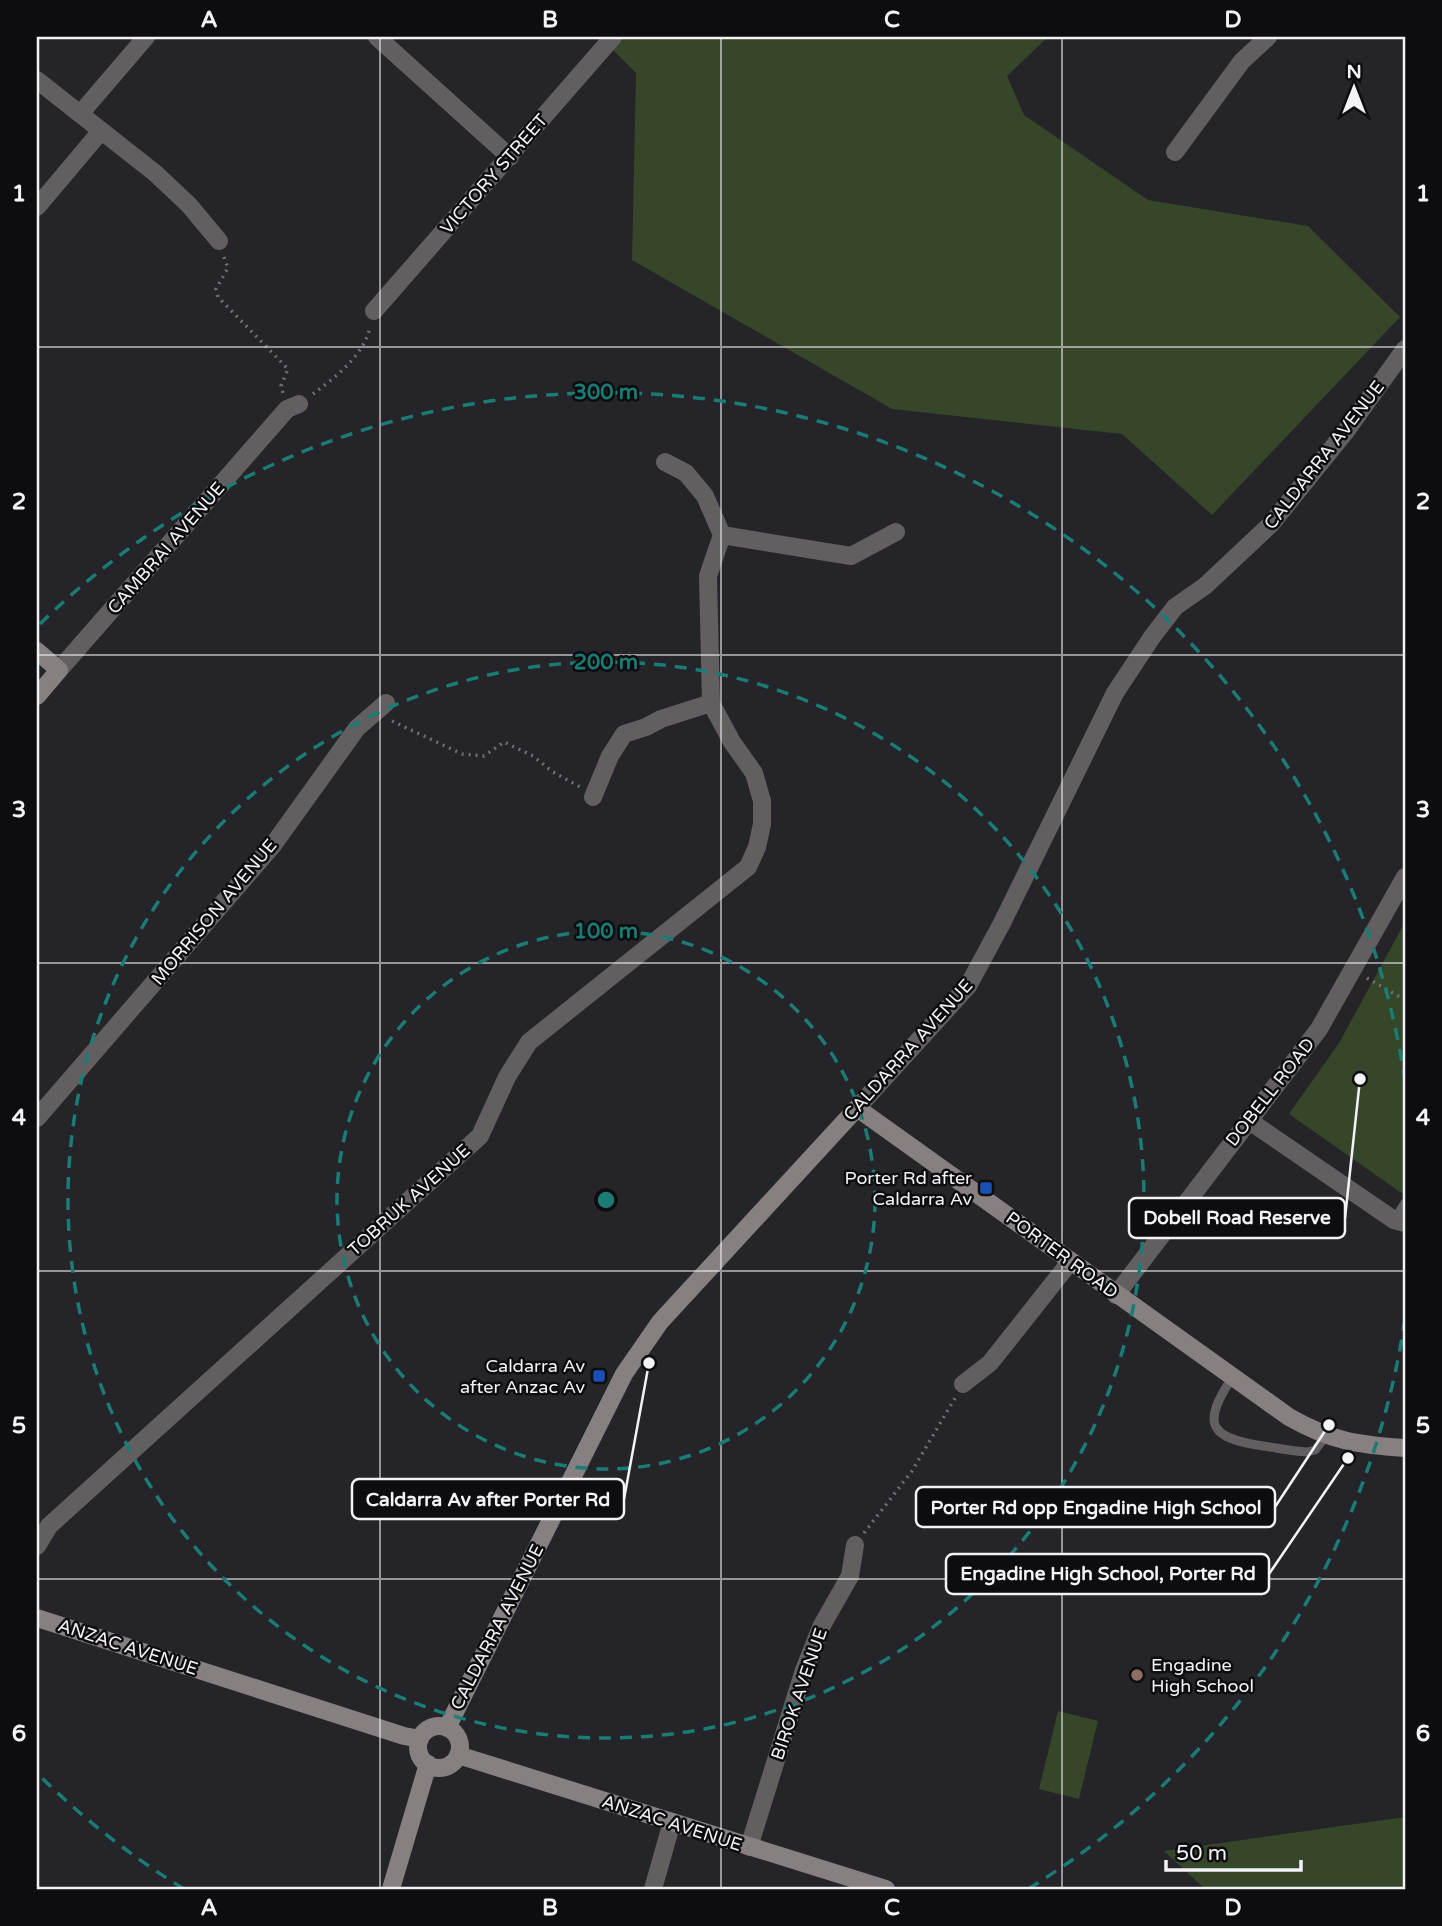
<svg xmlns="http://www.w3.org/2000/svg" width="1442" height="1926" font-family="'Varela Round',sans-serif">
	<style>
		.green { fill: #354629 }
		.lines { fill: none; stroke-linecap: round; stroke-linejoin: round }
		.path { stroke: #6f6f74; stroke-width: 3.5; stroke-dasharray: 2 5; stroke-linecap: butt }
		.lane { stroke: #635f60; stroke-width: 9 }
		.street { stroke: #635f60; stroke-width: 18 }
		.secondary { stroke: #868081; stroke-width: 18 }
		.grid { fill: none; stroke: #f3f3f7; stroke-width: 2; stroke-opacity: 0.55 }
		.ring { fill: none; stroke: #1a7c75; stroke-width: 3.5; stroke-dasharray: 12 9 }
		.transit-dot { fill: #1a4fb4; stroke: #0d0d10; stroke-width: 2.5 }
		.education-dot { fill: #8d6e63; stroke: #0d0d10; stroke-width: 2.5 }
		.labels { text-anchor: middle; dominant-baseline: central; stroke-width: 5; stroke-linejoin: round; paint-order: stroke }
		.street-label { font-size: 18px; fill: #f3f3f7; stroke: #0d0d10 }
		.poi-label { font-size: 18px; fill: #f3f3f7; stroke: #0d0d10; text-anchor: end }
		.centre { fill: #1a7c75; stroke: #0d0d10; stroke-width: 3.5 }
		.ring-label { font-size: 21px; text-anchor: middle; font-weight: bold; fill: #1a7c75; stroke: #0d0d10; stroke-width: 5; stroke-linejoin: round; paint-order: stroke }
		.leader { fill: none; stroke: #f3f3f7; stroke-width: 2.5 }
		.callout-dot { fill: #f3f3f7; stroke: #0d0d10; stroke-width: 2.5 }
		.callout { fill: #0d0d10; stroke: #f3f3f7; stroke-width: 2.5 }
		.callout-label { font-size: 19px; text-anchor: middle; font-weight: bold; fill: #f3f3f7 }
		.neatline { fill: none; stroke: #f3f3f7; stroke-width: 2.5 }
		.grid-label { font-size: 23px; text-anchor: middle; font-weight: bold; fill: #f3f3f7 }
	</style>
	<rect width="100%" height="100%" fill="#242429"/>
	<path class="green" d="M 600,37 L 1048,37 L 1007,76 L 1024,115 L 1148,200 L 1308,226 L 1400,317 L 1212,515 L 1122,434 L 892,409 L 632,260 L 636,73 Z
		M 1405,922 L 1405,1194 L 1400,1192 L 1289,1114 L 1339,1043 Z
		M 1058,1711 L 1098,1721 L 1079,1799 L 1039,1789 Z
		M 1405,1817 L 1405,1889 L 1205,1889 L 1164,1851 Z"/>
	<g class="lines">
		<path class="path" d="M 224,257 L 228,268 L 216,289 L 218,297 L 288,369 L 281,386 L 283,393
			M 313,394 C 336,377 364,355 370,327
			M 392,721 L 462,754 L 484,756 L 504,742 L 533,756 L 553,772 L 580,787
			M 1367,978 L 1405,1000
			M 864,1533 L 912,1471 L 955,1398"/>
		<path class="lane" d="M 1394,1220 L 1405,1203
			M 1232,1378 C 1201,1424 1209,1438 1263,1446 C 1277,1448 1292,1451 1307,1452 L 1315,1450 L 1326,1436"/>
		<path class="street" d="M 377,37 L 510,157
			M 37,80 L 155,173 L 189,205 L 219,241
			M 80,114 L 146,37
			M 1175,152 L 1242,61 L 1268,37
			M 37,207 L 101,131
			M 374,311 L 613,37
			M 722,535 L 851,556 L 896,532
			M 59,670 L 287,409 L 299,404
			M 593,797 L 610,756 L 624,734 L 646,727 L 661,719 L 711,703
			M 857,1108 L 968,986 L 1002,923 L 1115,693 L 1152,637 L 1175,607 L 1205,586 L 1271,524 L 1346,431 L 1405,349
			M 37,1118 L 273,845 L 357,728 L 386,703
			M 1248,1120 L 1394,1220 L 1405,1223
			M 1116,1295 L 1319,1029 L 1405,877
			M 963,1384 L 990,1363 L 1070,1262
			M 37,1546 L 49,1526 L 480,1136 L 507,1077 L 529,1042 L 748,867 L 757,847 L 762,824 L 762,801 L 754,773 L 732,742 L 711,703 L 708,576 L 722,535 L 705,496 L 686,473 L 665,462
			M 749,1847 L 804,1670 L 821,1627 L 850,1576 L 855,1545
			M 653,1889 L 672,1822"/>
		<path class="secondary" d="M 37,651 L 59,670 L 37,696
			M 37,1618 L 404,1736 L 420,1739
			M418 1747a21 21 0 1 1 42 0a21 21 0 1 1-42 0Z
			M 447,1728 L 624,1374 L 660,1322 L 857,1108 L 1289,1417 C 1331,1441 1358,1445 1405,1448
			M 458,1755 L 886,1889
			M 391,1889 L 428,1764"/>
	</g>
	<path class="grid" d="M 380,37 L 380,1889M 721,37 L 721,1889M 1062,37 L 1062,1889M 37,347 L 1405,347M 37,655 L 1405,655M 37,963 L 1405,963M 37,1271 L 1405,1271M 37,1579 L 1405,1579"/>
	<g class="ring">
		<circle cx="606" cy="1200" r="269"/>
		<circle cx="606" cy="1200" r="538"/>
		<path d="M1405 1319A808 808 0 0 1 1028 1889M184 1889A808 808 0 0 1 40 1776M40 624A808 808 0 0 1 1405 1081"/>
	</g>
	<g class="transit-dot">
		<rect x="979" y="1181" width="14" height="14" rx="3.5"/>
		<rect x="592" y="1369" width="14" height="14" rx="3.5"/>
	</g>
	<circle class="education-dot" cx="1137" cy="1675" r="7"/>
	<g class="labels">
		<g class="street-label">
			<text transform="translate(494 174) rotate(-49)">VICTORY STREET</text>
			<text transform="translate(1324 455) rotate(-52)">CALDARRA AVENUE</text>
			<text transform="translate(166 548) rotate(-49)">CAMBRAI AVENUE</text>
			<text transform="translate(214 912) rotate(-50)">MORRISON AVENUE</text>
			<text transform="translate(908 1050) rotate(-48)">CALDARRA AVENUE</text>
			<text transform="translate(1270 1092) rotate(-52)">DOBELL ROAD</text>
			<text transform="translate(409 1200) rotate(-42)">TOBRUK AVENUE</text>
			<text transform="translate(1062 1255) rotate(36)">PORTER ROAD</text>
			<text transform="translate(497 1627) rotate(-63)">CALDARRA AVENUE</text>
			<text transform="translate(128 1647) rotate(18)">ANZAC AVENUE</text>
			<text transform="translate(799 1694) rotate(-71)">BIROK AVENUE</text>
			<text transform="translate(672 1823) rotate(18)">ANZAC AVENUE</text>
		</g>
		<g class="poi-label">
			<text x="972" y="1178">Porter Rd after<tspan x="972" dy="21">Caldarra Av</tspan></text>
			<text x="585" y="1366">Caldarra Av<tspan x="585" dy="21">after Anzac Av</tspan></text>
			<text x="1151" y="1665" text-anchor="start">Engadine<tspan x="1151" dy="21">High School</tspan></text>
		</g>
	</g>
	<circle cx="606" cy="1200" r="10" class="centre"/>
	<g class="ring-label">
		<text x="606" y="399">300 m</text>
		<text x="606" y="669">200 m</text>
		<text x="606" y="938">100 m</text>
	</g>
	<path class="leader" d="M1360 1079L1345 1218M649 1363L624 1499M1329 1425L1275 1507M1348 1458L1269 1574"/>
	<g class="callout-dot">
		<circle cx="1360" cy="1079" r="7"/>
		<circle cx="649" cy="1363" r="7"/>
		<circle cx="1329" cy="1425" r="7"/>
		<circle cx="1348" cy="1458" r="7"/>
	</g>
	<g class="callout">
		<rect x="1129" y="1198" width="216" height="40" rx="7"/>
		<rect x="352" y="1479" width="272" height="40" rx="7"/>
		<rect x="916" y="1487" width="359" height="40" rx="7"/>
		<rect x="946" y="1554" width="323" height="40" rx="7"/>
	</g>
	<g class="callout-label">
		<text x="1237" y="1224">Dobell Road Reserve</text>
		<text x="488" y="1506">Caldarra Av after Porter Rd</text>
		<text x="1096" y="1514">Porter Rd opp Engadine High School</text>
		<text x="1108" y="1580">Engadine High School, Porter Rd</text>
	</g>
	<rect width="1442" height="1926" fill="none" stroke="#0d0d10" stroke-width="77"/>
	<g transform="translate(1354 88)" stroke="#0d0d10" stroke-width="5" paint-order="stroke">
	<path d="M0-5L12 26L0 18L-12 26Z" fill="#f3f3f7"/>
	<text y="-10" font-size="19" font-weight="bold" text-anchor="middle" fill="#f3f3f7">N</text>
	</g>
	<path d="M1166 1860v10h135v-10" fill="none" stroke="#f3f3f7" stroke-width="3.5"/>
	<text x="1176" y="1860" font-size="21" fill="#f3f3f7" stroke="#0d0d10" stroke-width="5" paint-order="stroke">50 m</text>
	<rect x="38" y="38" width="1366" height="1850" class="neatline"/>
	<g class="grid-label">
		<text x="209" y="27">A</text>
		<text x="550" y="27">B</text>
		<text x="892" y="27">C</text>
		<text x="1233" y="27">D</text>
		<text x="19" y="201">1</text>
		<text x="1423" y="201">1</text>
		<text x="19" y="509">2</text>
		<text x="1423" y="509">2</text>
		<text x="19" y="817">3</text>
		<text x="1423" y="817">3</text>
		<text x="19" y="1125">4</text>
		<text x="1423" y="1125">4</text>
		<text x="19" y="1433">5</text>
		<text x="1423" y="1433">5</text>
		<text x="19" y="1741">6</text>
		<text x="1423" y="1741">6</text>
		<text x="209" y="1915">A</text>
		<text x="550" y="1915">B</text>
		<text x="892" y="1915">C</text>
		<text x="1233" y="1915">D</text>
	</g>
</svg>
